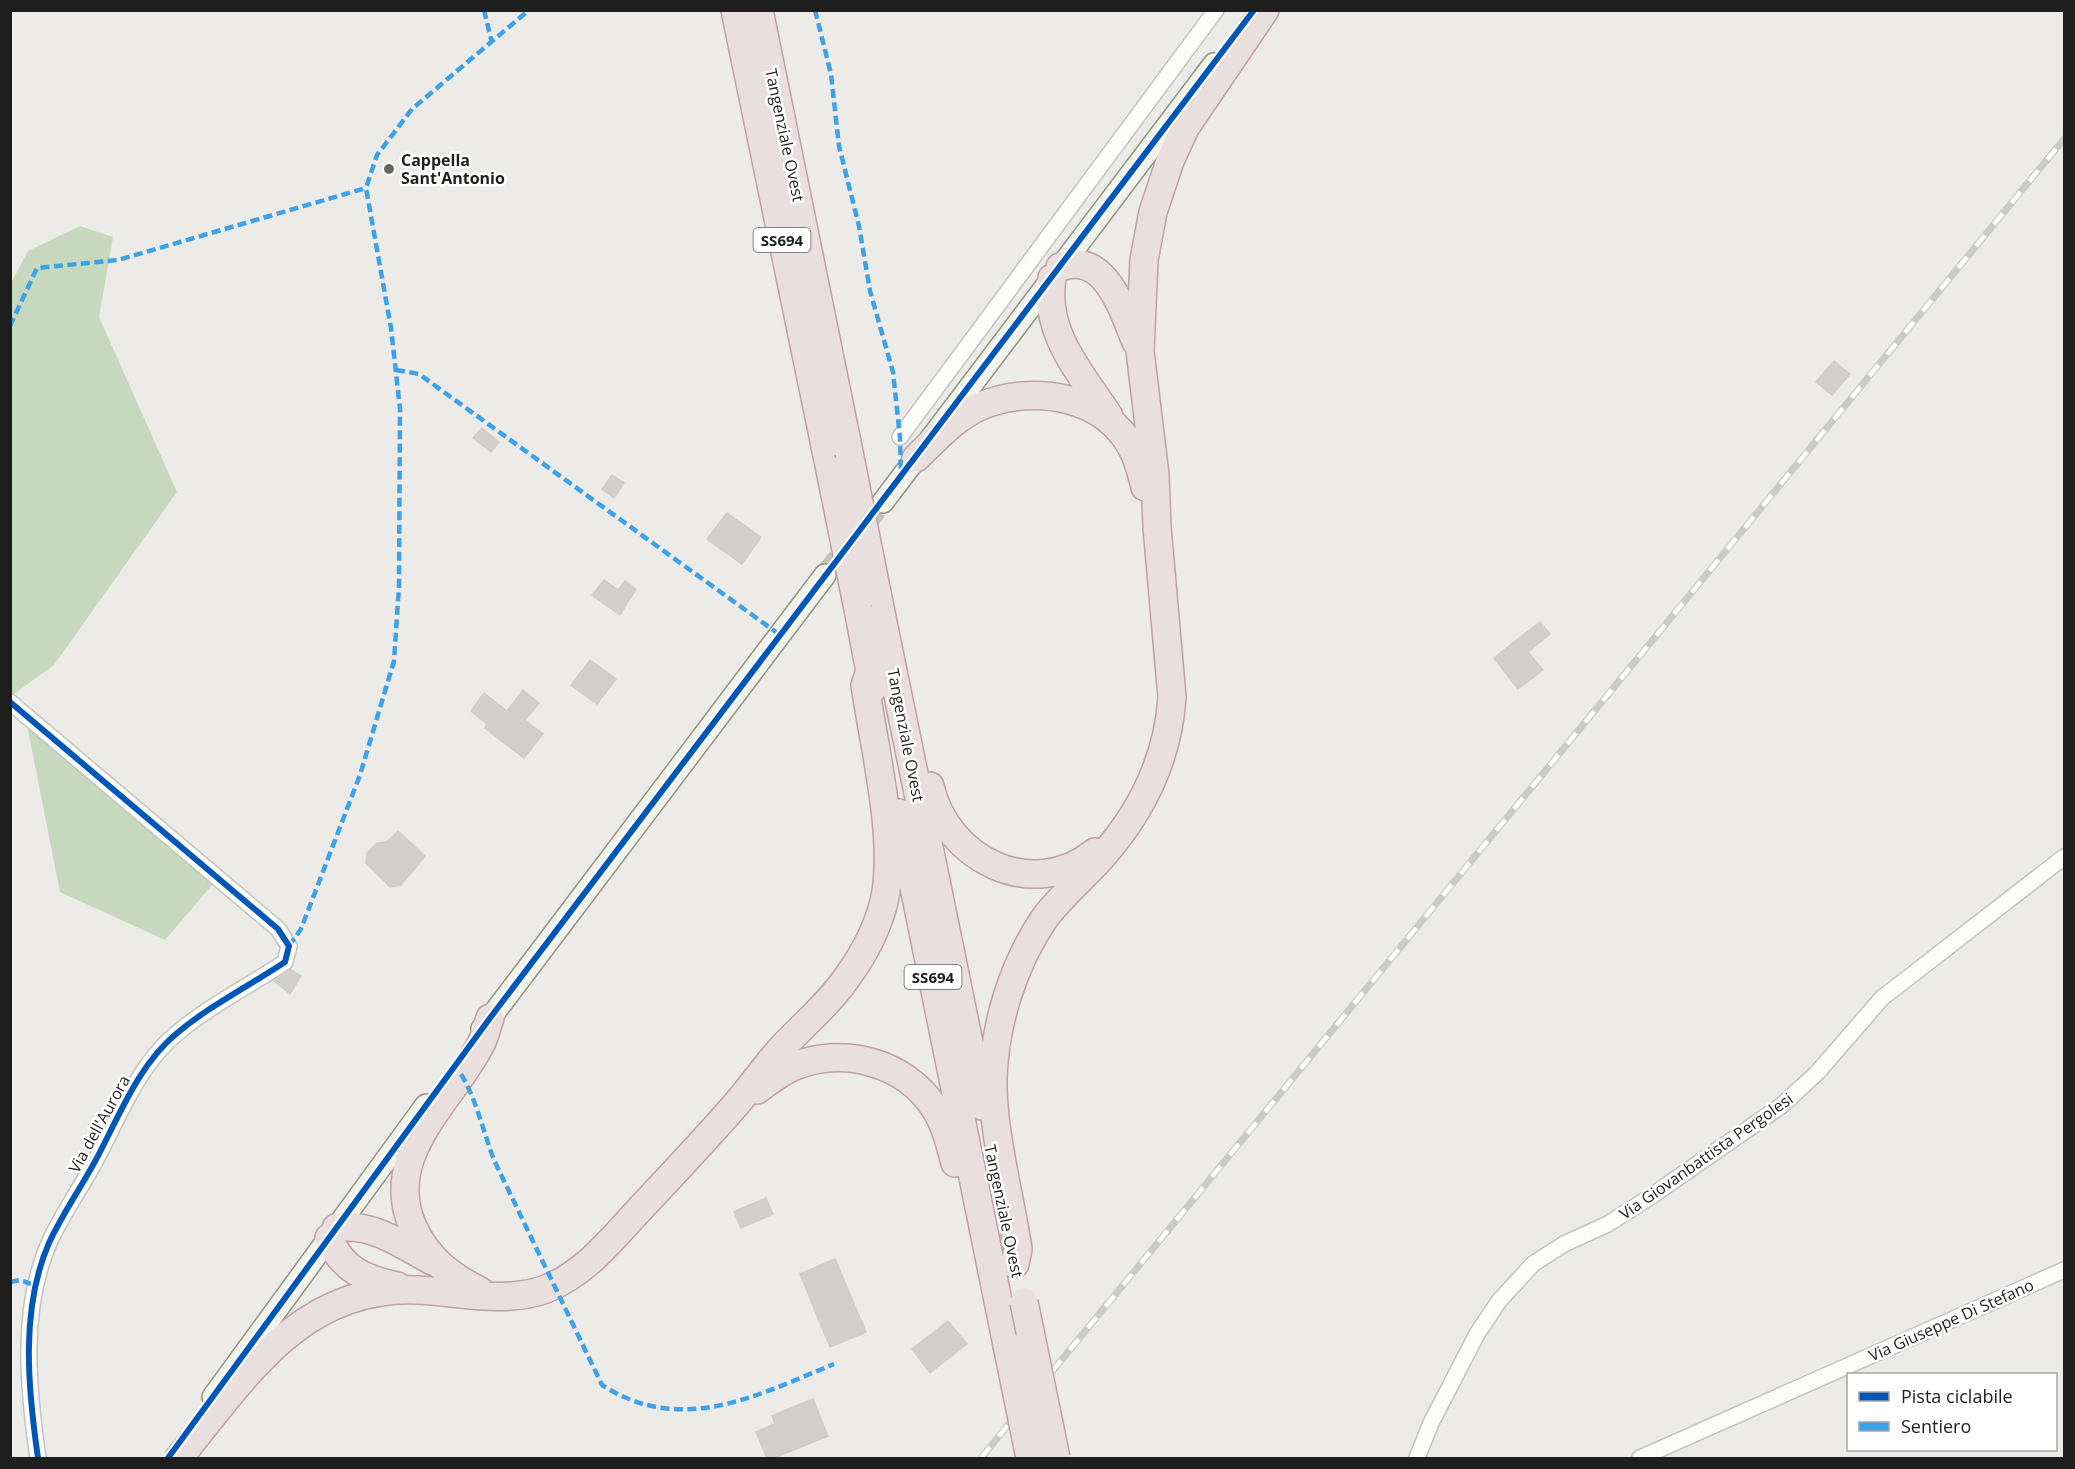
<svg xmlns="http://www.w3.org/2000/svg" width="2075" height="1469" font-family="'Open Sans',sans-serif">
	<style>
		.forest { fill: #c6d9be }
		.building { fill: #d1cfcc; stroke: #cfcdc8; stroke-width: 1.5 }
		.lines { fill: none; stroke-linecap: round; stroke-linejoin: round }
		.secondary-tunnel { stroke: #c3c2bf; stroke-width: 21; stroke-dasharray: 21 10; stroke-linecap: butt }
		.street-casing { stroke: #c3c3c1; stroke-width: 18 }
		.secondary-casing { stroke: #919580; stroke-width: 24 }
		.highway-casing { stroke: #bfa0a6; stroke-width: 30 }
		.street { stroke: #fcfcfb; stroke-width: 15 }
		.secondary { stroke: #f1f3ea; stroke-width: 21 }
		.highway { stroke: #e9dfdf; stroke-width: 27 }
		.rail-casing { stroke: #cacac9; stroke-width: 7 }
		.rail { stroke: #fff; stroke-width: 4.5; stroke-dasharray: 14; stroke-linecap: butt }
		.highway-bridge-casing { stroke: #bfa0a6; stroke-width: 30; stroke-linecap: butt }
		.highway-bridge { stroke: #e9dfdf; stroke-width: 27 }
		.quiet { stroke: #3da2ea; stroke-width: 4.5; stroke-dasharray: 9 4.5; stroke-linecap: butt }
		.cycleway-casing { stroke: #fff; stroke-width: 10 }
		.cycleway { stroke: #0057b8; stroke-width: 6 }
		.poi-dot { fill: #666664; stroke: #fff; stroke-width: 2 }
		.labels { text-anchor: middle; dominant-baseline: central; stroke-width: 5; stroke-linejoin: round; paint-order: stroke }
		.shield { fill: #fff; stroke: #626262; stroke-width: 1.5 }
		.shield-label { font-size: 15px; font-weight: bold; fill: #1e1e1e }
		.street-label { font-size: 16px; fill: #1e1e1e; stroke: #fff }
		.poi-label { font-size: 16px; font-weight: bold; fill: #1e1e1e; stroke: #fff; text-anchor: start }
	</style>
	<rect width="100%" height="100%" fill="#ecebe7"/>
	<path class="forest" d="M 80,226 L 113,237 L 99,317 L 177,492 L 54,665 L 11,696 L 11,283 L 28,251 Z
		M 25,715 L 218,878 L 165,940 L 60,892 Z"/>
	<path class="building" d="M 1834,361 L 1850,374 L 1832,395 L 1816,382 Z
		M 482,428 L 499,442 L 491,452 L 473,438 Z
		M 612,475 L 624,483 L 614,498 L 602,489 Z
		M 727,513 L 761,537 L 742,564 L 707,539 Z
		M 604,580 L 618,590 L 625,581 L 636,589 L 620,615 L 592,595 Z
		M 1540,622 L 1550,634 L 1528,652 L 1543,670 L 1518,689 L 1494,658 Z
		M 590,660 L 616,679 L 597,704 L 571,685 Z
		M 523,690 L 539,703 L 525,720 L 543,734 L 524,758 L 485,728 L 487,724 L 471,711 L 484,693 L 507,711 Z
		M 398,831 L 425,856 L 401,885 L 390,887 L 366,863 L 367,853 L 377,843 L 387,842 Z
		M 291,970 L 301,976 L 290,994 L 274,981 Z
		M 766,1198 L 773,1214 L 741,1228 L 734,1212 Z
		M 835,1259 L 866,1332 L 830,1347 L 800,1274 Z
		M 948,1321 L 967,1344 L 930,1373 L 912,1349 Z
		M 813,1399 L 828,1436 L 774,1458 L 767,1458 L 756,1432 L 775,1424 L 772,1416 Z"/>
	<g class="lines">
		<path class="secondary-tunnel" d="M 825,575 L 883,502"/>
		<defs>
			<path id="street" d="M 900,437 L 1216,10
				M 10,702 L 278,929 L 289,946 L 285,962 C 249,986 209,1006 176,1034 C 141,1063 122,1109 102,1148 C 86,1181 64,1210 49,1243 C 20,1309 28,1389 38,1458
				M 1417,1458 L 1431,1423 L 1477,1334 L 1499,1301 L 1533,1264 L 1564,1244 L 1608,1224 L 1650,1197 L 1781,1106 L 1817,1073 L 1882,998 L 2064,857
				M 1640,1458 L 2064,1270"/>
			<path id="secondary" d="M 883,502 L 1214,64
				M 482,1029 L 825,575
				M 213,1397 L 426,1105"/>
			<path id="highway" d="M 735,10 L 830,470
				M 759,10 L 849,452
				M 1060,267 C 1106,251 1122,309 1136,342
				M 1052,278 C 1043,333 1081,373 1109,416
				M 916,458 C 936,439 955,417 981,406 C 1033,384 1107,395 1134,452 C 1139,463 1142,475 1145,487
				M 877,593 L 982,1106
				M 858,609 L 873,688
				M 930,786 C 946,859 1032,903 1095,852
				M 899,813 L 1007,1345
				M 757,1090 C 768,1082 782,1071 795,1066 C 844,1046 905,1063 934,1107 C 945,1123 950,1144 955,1163
				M 336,1228 C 371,1222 403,1245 432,1261
				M 329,1238 C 342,1270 365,1279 397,1286
				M 1015,1264 L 1018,1249 C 1010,1196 992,1131 993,1078 C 995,1023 1013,965 1044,919 C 1060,897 1082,879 1100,859 C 1142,812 1168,760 1172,697 L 1157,527 L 1155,475 L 1140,351 L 1144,260 L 1153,212 L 1170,161 L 1185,128 L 1265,10
				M 480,1291 C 450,1276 427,1258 413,1227 C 381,1155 451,1102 481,1044 C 485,1036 487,1027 490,1018
				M 179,1458 C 244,1378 301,1285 418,1290 C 459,1292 506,1304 546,1289 C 586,1273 612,1239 640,1209 C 671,1176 702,1143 732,1109 C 749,1090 763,1069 780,1050 C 802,1026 830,1003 848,976 C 864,954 877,929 884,902 C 898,842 874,747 865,685 L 870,671"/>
		</defs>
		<use href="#street" class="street-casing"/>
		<use href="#secondary" class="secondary-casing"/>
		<use href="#highway" class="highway-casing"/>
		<use href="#street" class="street"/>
		<use href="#secondary" class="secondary"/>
		<use href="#highway" class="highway"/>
		<defs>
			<path id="rail" d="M 981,1458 L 2064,139"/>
		</defs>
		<use href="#rail" class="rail-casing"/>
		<use href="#rail" class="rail"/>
		<defs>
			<path id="highway-bridge" d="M 849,452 L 877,593
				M 830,470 L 858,609
				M 1024,1302 L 1056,1458
				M 1007,1345 L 1030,1458"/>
		</defs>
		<use href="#highway-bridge" class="highway-bridge-casing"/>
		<use href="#highway-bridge" class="highway-bridge"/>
		<path class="quiet" d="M 484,10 L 492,43
			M 815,10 L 831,74 L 839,146 L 859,226 L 870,291 L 893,372 L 900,437 L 901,475
			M 10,326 L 37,268 L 118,260 L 366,188
			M 396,370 L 419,374 L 780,635
			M 289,946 L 301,929 L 360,775 L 394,661 L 399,586 L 400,409 L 391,328 L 366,188 L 377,155 L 412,109 L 529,10
			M 461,1074 C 477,1101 483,1131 494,1160 L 602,1385 C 681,1436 756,1396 834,1364
			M 10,1282 L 20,1280 L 34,1285"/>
		<defs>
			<path id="cycleway" d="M 10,702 L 278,929 L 289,946 L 285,962 C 249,986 209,1006 176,1034 C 141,1063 122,1109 102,1148 C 86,1181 64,1210 49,1243 C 20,1309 28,1389 38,1458
				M 168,1458 L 490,1018 L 1254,10"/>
		</defs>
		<use href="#cycleway" class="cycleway-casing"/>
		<use href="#cycleway" class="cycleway"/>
	</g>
	<circle class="poi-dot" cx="389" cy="169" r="6"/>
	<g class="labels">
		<g class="shield">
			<rect x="753.5" y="228" width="57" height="24" rx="4.5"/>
			<rect x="904.5" y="965" width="57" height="24" rx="4.5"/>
		</g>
		<g class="shield-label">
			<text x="782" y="240">SS694</text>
			<text x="933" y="977">SS694</text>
		</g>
		<g class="street-label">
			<text transform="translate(785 135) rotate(78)">Tangenziale Ovest</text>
			<text transform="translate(906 735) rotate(79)">Tangenziale Ovest</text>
			<text transform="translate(99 1124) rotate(-61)">Via dell'Aurora</text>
			<text transform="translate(1706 1156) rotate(-35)">Via Giovanbattista Pergolesi</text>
			<text transform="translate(1004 1211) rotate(78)">Tangenziale Ovest</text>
			<text transform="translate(1951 1320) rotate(-24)">Via Giuseppe Di Stefano</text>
		</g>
		<g class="poi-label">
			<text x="401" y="160">Cappella<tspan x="401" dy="18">Sant'Antonio</tspan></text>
		</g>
	</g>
	<rect width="2075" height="1469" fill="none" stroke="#1e1e1e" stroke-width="24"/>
	<rect x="1847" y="1373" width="210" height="78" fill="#ffffff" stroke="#a5a5a5" stroke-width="1.5"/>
	<rect x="1859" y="1392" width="30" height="9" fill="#0057b8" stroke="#a5a5a5" stroke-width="1.5"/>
	<text x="1901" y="1403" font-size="18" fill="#1e1e1e">Pista ciclabile</text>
	<rect x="1859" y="1422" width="30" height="9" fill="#3da2ea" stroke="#a5a5a5" stroke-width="1.5"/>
	<text x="1901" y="1433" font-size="18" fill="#1e1e1e">Sentiero</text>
</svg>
